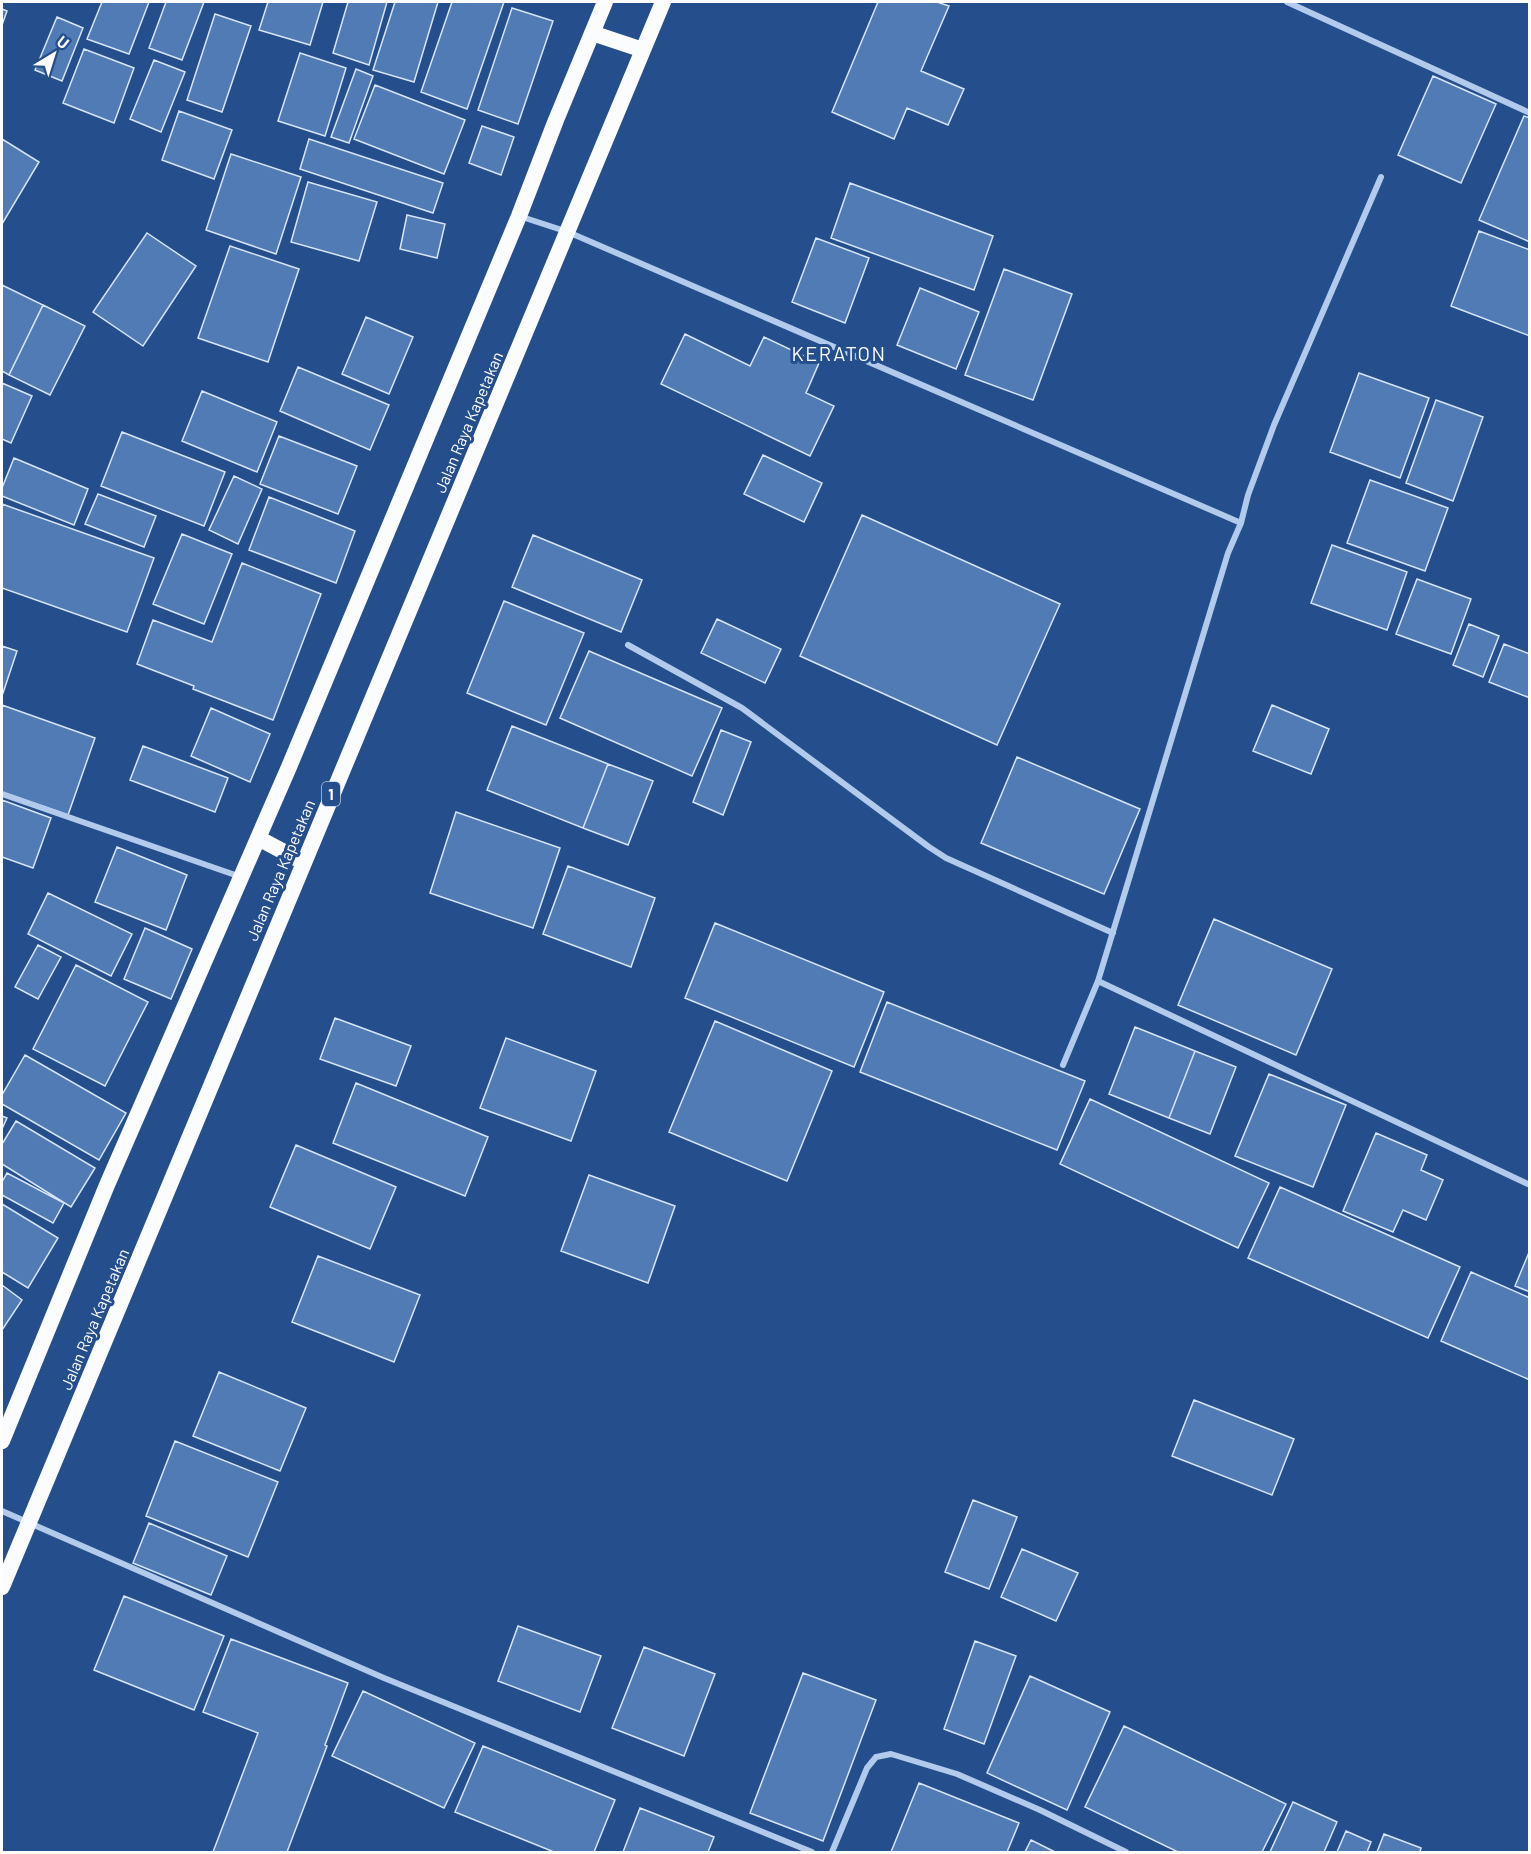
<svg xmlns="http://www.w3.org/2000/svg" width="1531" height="1854" font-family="Barlow,sans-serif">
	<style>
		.building { fill: #507bb4; stroke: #d6e5f8; stroke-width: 1.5 }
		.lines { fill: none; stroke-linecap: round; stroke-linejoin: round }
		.minor { stroke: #b2caeb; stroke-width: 6 }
		.trunk { stroke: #fafcfe; stroke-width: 16 }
		.labels { text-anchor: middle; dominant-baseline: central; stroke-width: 6; stroke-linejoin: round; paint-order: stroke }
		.shield { fill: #244f8c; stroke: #bdcadc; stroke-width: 1.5 }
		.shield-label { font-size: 15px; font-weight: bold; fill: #fff }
		.street-label { font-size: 16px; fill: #fff; stroke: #244f8c }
		.quarter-label { font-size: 20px; letter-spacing: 1.5px; fill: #fff; stroke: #244f8c }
	</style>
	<rect width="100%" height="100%" fill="#244f8c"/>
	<path class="building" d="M 102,2 L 149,2 L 129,54 L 87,39 Z
		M 166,2 L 204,2 L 182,60 L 149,48 Z
		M 268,2 L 323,2 L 310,45 L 259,30 Z
		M 348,2 L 387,2 L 369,65 L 333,53 Z
		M 395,2 L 438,2 L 414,82 L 373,70 Z
		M 452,2 L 504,2 L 467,109 L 421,92 Z
		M 878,2 L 937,2 L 949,6 L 921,71 L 964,89 L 948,125 L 907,108 L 894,139 L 832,112 Z
		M 512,8 L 553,21 L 518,124 L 478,110 Z
		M 2,9 L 7,11 L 2,25 Z
		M 215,14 L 251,26 L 222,112 L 187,100 Z
		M 57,17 L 83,28 L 62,81 L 35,70 Z
		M 84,49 L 134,68 L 114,123 L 63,103 Z
		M 300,53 L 346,68 L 325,136 L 278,121 Z
		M 154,60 L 185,72 L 161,132 L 130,119 Z
		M 356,69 L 373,76 L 349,143 L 331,137 Z
		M 1433,76 L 1496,104 L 1461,183 L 1398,155 Z
		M 375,85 L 465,120 L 444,174 L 354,139 Z
		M 179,111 L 232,130 L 214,179 L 162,160 Z
		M 1524,116 L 1530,118 L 1530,242 L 1479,220 Z
		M 482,126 L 514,137 L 501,175 L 469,163 Z
		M 2,139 L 39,162 L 2,224 Z
		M 309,139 L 443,183 L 433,213 L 300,169 Z
		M 231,154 L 301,177 L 276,254 L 206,230 Z
		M 308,182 L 377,202 L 359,261 L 291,242 Z
		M 850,183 L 993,236 L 974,290 L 831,238 Z
		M 407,215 L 445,224 L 437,258 L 400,249 Z
		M 1479,231 L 1530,250 L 1530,336 L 1451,306 Z
		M 147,233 L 196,266 L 143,346 L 93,312 Z
		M 816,238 L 869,258 L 845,323 L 792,302 Z
		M 230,246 L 299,269 L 268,362 L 198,338 Z
		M 1004,269 L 1072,294 L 1033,400 L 965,375 Z
		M 2,285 L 43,305 L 9,375 L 2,371 Z
		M 920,288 L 979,312 L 956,369 L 897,345 Z
		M 43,305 L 85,326 L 50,395 L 9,375 Z
		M 366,317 L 413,337 L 389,394 L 342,374 Z
		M 685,334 L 750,366 L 764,337 L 819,363 L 806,393 L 834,406 L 810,456 L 661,384 Z
		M 298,367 L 389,405 L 370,450 L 280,411 Z
		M 1359,373 L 1429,398 L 1400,478 L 1330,452 Z
		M 2,383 L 32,396 L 11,443 L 2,439 Z
		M 202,391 L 277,422 L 257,472 L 182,441 Z
		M 1436,400 L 1483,417 L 1453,501 L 1406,483 Z
		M 122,432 L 225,472 L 204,526 L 101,486 Z
		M 279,436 L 357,466 L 338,514 L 260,484 Z
		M 763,455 L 822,483 L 804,522 L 744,494 Z
		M 14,458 L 88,489 L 74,525 L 2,496 L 2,488 Z
		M 234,476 L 262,489 L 238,544 L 209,530 Z
		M 1370,480 L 1448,508 L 1425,571 L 1347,543 Z
		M 98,494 L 156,516 L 144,547 L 85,524 Z
		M 269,497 L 355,531 L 336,583 L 249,550 Z
		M 2,504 L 154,558 L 127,632 L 2,588 Z
		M 862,515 L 1060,604 L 997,745 L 800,656 Z
		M 182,534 L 232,554 L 204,624 L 153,604 Z
		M 533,535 L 642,580 L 621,632 L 512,587 Z
		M 1332,545 L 1407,572 L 1387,630 L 1311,603 Z
		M 242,563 L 321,594 L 273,720 L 193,689 L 194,686 L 137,664 L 153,620 L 212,642 Z
		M 1417,579 L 1471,599 L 1451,654 L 1396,634 Z
		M 504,601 L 584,633 L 546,725 L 467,693 Z
		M 717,619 L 781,649 L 765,683 L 701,653 Z
		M 1469,624 L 1499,636 L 1483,677 L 1453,665 Z
		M 1504,644 L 1530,654 L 1530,698 L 1489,682 Z
		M 2,646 L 17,651 L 2,696 Z
		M 589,651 L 722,708 L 692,776 L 560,718 Z
		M 2,705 L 95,738 L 68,815 L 2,792 Z
		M 1272,705 L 1329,729 L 1311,774 L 1253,751 Z
		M 211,708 L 270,734 L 250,782 L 191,756 Z
		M 512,726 L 608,764 L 583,828 L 487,790 Z
		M 721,730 L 751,742 L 723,815 L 693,802 Z
		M 143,746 L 228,778 L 215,812 L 130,780 Z
		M 1017,757 L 1140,809 L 1104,894 L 981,843 Z
		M 608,764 L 653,781 L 628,845 L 583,828 Z
		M 2,800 L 51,818 L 33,868 L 2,857 Z
		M 456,812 L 560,848 L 533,928 L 430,893 Z
		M 117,847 L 187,875 L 166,930 L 95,902 Z
		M 568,866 L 655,898 L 631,967 L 543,934 Z
		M 48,893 L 132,934 L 111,976 L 28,934 Z
		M 1214,919 L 1332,969 L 1296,1055 L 1178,1005 Z
		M 715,923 L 884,992 L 854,1067 L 685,998 Z
		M 145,928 L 192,949 L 171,999 L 124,979 Z
		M 38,945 L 61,957 L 38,999 L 15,987 Z
		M 76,965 L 148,1002 L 105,1086 L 33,1049 Z
		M 887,1002 L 1085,1081 L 1057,1150 L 860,1072 Z
		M 335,1018 L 411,1046 L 396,1086 L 320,1059 Z
		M 715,1021 L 832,1071 L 787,1181 L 669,1132 Z
		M 1135,1027 L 1195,1051 L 1169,1118 L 1109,1094 Z
		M 506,1038 L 596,1071 L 571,1141 L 480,1108 Z
		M 1195,1051 L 1236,1067 L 1210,1134 L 1169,1118 Z
		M 25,1055 L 126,1113 L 99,1160 L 2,1104 L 2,1095 Z
		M 1269,1074 L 1346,1105 L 1313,1187 L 1235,1156 Z
		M 356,1083 L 488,1137 L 465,1196 L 333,1143 Z
		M 1090,1099 L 1269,1183 L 1238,1248 L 1060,1164 Z
		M 2,1116 L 7,1118 L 2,1129 Z
		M 16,1121 L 95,1168 L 71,1207 L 2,1164 L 2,1144 Z
		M 1376,1133 L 1427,1155 L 1421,1170 L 1443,1180 L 1426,1220 L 1403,1210 L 1393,1232 L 1343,1211 Z
		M 296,1145 L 396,1187 L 370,1249 L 270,1207 Z
		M 7,1173 L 64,1203 L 53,1223 L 2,1195 L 2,1182 Z
		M 589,1175 L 675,1206 L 648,1283 L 561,1251 Z
		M 1280,1187 L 1460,1267 L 1428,1338 L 1248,1258 Z
		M 2,1204 L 58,1238 L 28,1288 L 2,1272 Z
		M 1530,1250 L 1530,1292 L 1515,1286 Z
		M 318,1256 L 420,1295 L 394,1362 L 292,1322 Z
		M 1471,1272 L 1530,1298 L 1530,1380 L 1441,1341 Z
		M 2,1285 L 22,1300 L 2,1330 Z
		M 219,1372 L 306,1408 L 280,1471 L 193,1436 Z
		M 1194,1400 L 1294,1439 L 1272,1495 L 1172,1456 Z
		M 175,1441 L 278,1482 L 248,1557 L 146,1516 Z
		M 973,1500 L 1017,1517 L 989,1589 L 945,1572 Z
		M 149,1523 L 227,1556 L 211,1595 L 133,1563 Z
		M 1022,1549 L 1078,1573 L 1056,1621 L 1001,1597 Z
		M 124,1596 L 224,1636 L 194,1710 L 94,1670 Z
		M 518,1626 L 601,1656 L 580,1712 L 498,1681 Z
		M 231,1639 L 348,1683 L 325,1745 L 327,1746 L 287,1852 L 213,1852 L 258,1733 L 203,1712 Z
		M 975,1641 L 1016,1656 L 984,1744 L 944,1729 Z
		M 644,1647 L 715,1674 L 684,1756 L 612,1728 Z
		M 803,1673 L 876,1700 L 823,1841 L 750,1813 Z
		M 1030,1676 L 1110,1712 L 1067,1810 L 987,1773 Z
		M 363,1691 L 475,1743 L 444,1808 L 332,1756 Z
		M 1124,1726 L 1286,1804 L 1262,1852 L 1178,1852 L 1085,1807 Z
		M 483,1746 L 615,1800 L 594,1852 L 554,1852 L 455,1812 Z
		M 919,1783 L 1019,1823 L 1007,1852 L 891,1852 Z
		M 1293,1802 L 1337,1822 L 1324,1852 L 1270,1852 Z
		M 640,1808 L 714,1837 L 708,1852 L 623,1852 Z
		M 1346,1831 L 1371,1842 L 1367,1852 L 1337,1852 Z
		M 1384,1834 L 1421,1848 L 1420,1852 L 1377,1852 Z
		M 1031,1840 L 1055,1852 L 1025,1852 Z"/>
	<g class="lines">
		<path class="minor" d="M 1287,2 L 1530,113
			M 519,216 L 568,232 L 1241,523 L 1228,553 L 1098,981 L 1063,1065
			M 1241,523 L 1248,495 L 1274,425 L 1381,177
			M 628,645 L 742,708 L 929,847 L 946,858 L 1113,933
			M 2,794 L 241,877
			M 1098,981 L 1530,1185
			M 2,1511 L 384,1678 L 812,1852
			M 832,1852 L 867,1768 L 876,1757 L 891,1754 L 957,1774 L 1040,1810 L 1126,1852"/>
		<path class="trunk" d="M 592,33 L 643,50
			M 258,838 L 303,862
			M 2,1441 L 107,1185 L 289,767 L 519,216 L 556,120 L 605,2
			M 2,1587 L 663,2"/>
	</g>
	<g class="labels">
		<rect class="shield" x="322" y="782" width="18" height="24" rx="4.5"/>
		<g class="shield-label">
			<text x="331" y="794">1</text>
		</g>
		<g class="street-label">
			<text transform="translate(468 422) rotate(-67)">Jalan Raya Kapetakan</text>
			<text transform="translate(280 870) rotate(-67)">Jalan Raya Kapetakan</text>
			<text transform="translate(94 1319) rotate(-67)">Jalan Raya Kapetakan</text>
		</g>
		<g class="quarter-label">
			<text x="839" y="353">KERATON</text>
		</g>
	</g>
	<rect width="1531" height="1854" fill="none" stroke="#ffffff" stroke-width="6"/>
	<g transform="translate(54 54) rotate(38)" stroke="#244f8c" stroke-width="4.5" paint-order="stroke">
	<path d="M0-4.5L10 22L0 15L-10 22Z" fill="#ffffff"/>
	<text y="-9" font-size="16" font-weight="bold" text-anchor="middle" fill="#ffffff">U</text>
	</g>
</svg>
